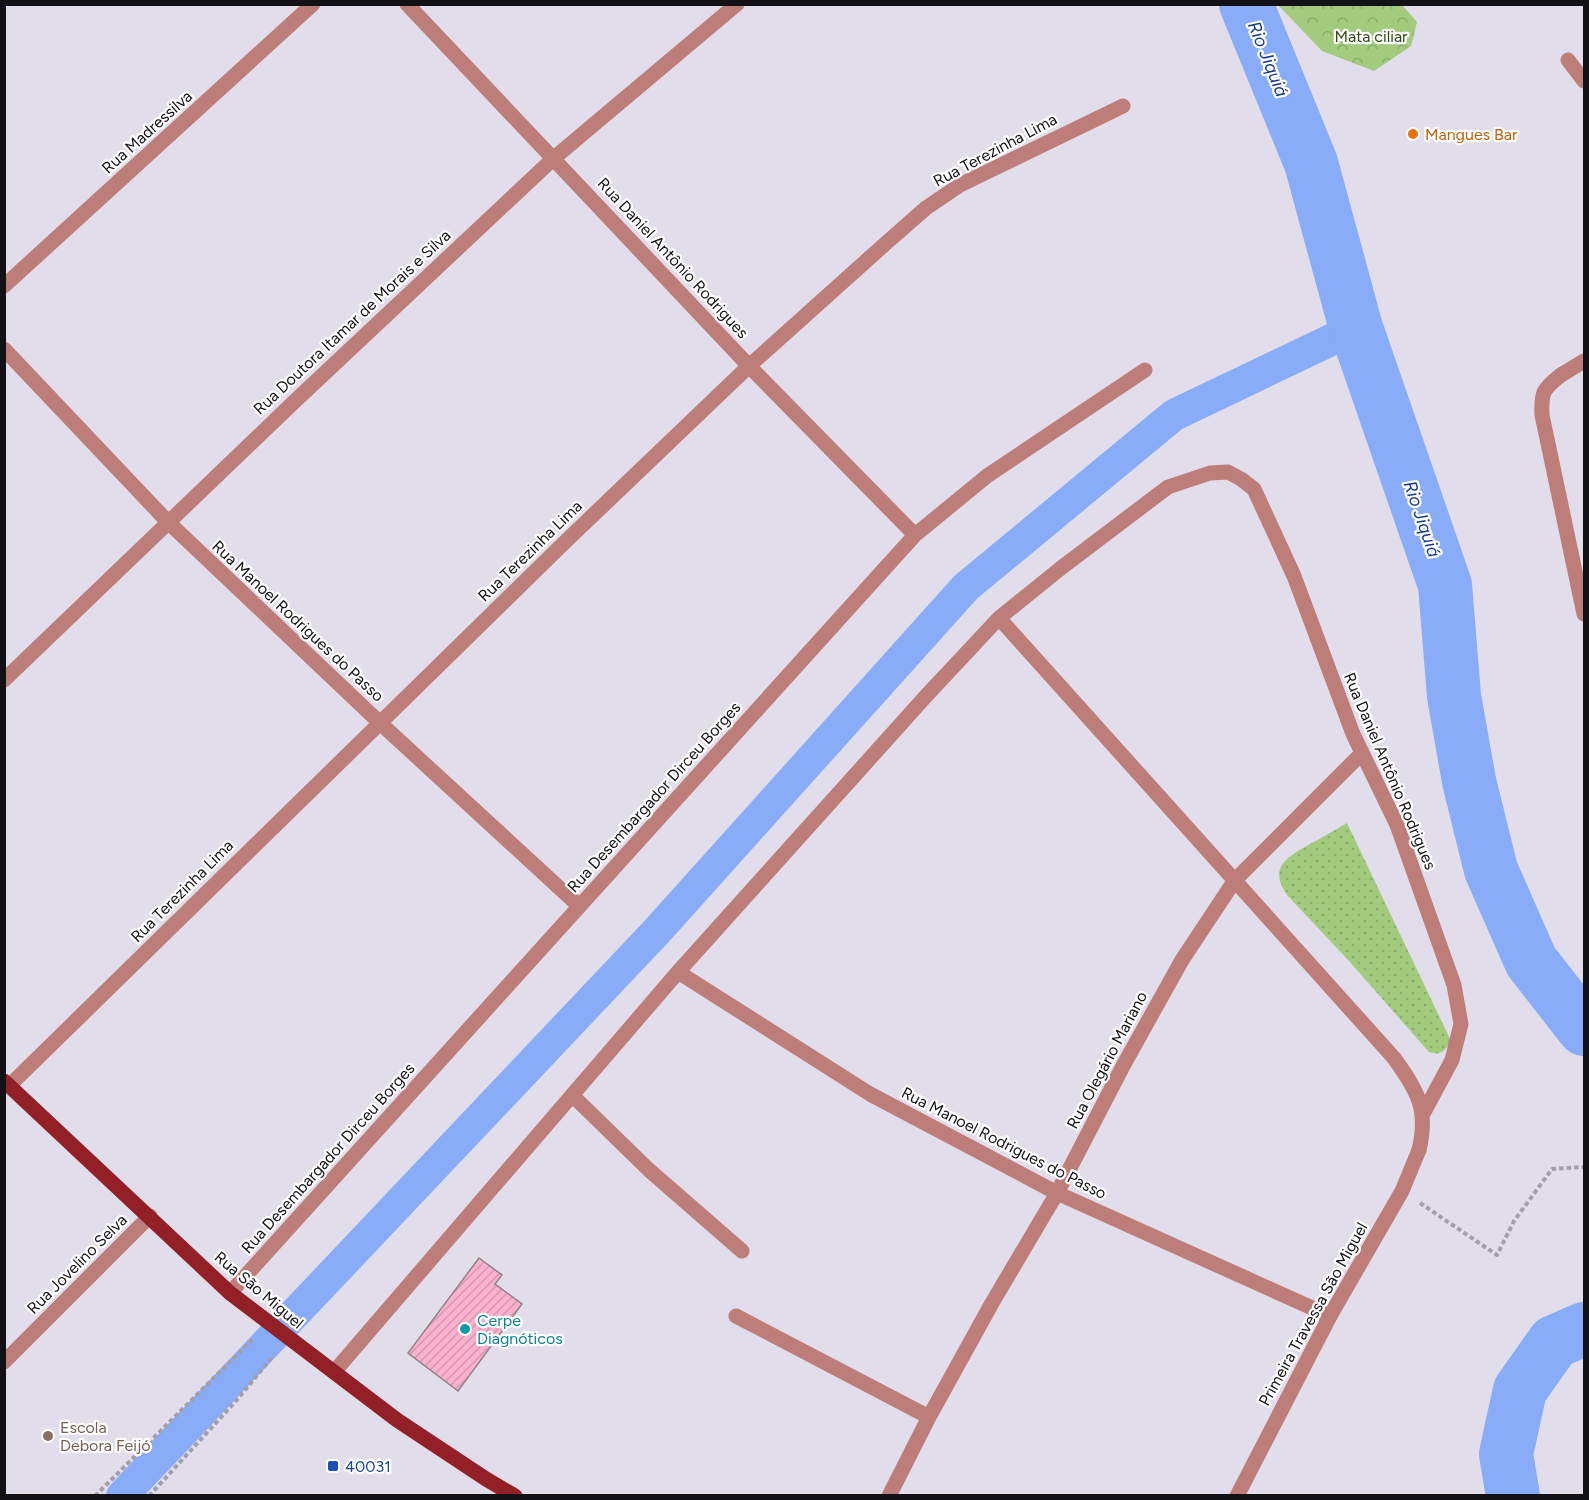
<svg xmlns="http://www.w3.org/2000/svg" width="1589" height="1500" font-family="Figtree,sans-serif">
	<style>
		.forest { fill: url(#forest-crowns) }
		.park { fill: url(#park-dots) }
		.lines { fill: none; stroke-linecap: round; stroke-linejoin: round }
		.canal { stroke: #88acf8; stroke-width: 32 }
		.river { stroke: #88acf8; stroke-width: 54 }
		.building { fill: url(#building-hatch); stroke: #908187; stroke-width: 1.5 }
		.path { stroke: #a39faa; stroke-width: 4; stroke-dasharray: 4.5 3; stroke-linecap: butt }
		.lane { stroke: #bd7e7a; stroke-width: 15 }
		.street { stroke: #bd7e7a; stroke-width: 15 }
		.primary { stroke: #922026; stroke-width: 15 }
		.food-dot { fill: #e8710a; stroke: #fff; stroke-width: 2 }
		.culture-dot { fill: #0f9aa8; stroke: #fff; stroke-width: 2 }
		.education-dot { fill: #8d6e63; stroke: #fff; stroke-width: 2 }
		.transit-dot { fill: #1a4fb4; stroke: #fff; stroke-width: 2 }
		.labels { text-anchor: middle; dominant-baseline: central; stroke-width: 4.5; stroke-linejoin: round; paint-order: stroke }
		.park-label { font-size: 16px; fill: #2f4911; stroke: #fff }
		.street-label { font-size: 16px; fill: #121115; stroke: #fff }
		.food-label { font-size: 16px; fill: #c56008; stroke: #fff; text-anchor: start }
		.culture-label { font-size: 16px; fill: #0d838f; stroke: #fff; text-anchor: start }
		.education-label { font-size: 16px; fill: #785e54; stroke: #fff; text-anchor: start }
		.transit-label { font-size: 16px; fill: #164399; stroke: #fff; text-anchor: start }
		.water-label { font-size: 18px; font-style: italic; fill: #18398e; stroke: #fff }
	</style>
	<defs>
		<pattern id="forest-crowns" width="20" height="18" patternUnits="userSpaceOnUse" patternTransform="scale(1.5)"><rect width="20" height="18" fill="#a2cb7e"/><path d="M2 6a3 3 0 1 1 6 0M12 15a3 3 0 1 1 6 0" fill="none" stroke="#8aad6c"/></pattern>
		<pattern id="park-dots" width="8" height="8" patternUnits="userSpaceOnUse" patternTransform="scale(1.5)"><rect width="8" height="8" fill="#a2cb7e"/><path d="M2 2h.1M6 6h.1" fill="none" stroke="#8aad6c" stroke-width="1.8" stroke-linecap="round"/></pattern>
		<pattern id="building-hatch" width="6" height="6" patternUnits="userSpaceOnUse" patternTransform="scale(1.5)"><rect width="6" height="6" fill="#fab1ce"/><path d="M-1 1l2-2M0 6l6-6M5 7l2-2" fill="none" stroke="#d597b0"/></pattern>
	</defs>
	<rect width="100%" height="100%" fill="#e2ddeb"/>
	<path class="forest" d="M 1278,5 L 1402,5 L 1417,22 L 1411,46 L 1374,71 L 1322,51 Z"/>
	<path class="park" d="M 1347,823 L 1451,1041 C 1445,1051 1441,1056 1429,1052 L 1349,961 L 1288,896 C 1267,868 1287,857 1310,844 C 1323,837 1335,830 1347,823 Z"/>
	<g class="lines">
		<path class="canal" d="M 122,1496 L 657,931 L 966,587 L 1174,415 L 1356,328"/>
		<path class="river" d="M 1246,4 L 1311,163 L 1356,328 L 1445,585 L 1454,696 L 1469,781 L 1491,870 L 1531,961 L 1584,1029
			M 1513,1496 L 1506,1454 L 1520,1390 L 1554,1342 L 1584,1329"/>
	</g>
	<path class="building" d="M 479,1258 L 502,1275 L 495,1284 L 522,1304 L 458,1391 L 408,1353 Z"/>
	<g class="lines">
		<path class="path" d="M 1420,1203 L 1497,1255 L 1514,1221 L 1552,1169 L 1584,1167
			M 95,1496 L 254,1338
			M 149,1496 L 235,1402 L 274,1355"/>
		<path class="lane" d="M 1561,375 L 1584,361
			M 1237,1496 L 1330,1316 L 1402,1191 L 1419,1150"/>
		<path class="street" d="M 407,4 L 749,366 L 915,535
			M 1568,60 L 1584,81
			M 4,286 L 313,4
			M 4,349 L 168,522 L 379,722 L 579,906
			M 1561,375 C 1543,389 1541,392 1542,415 L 1584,614
			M 999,618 L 1394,1058 C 1417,1090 1429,1109 1419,1150
			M 4,680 L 295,401 L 554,158 L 737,4
			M 678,972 L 870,1094 L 1057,1193 L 1330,1316
			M 9,1086 L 566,541 L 749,366 L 885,244 L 926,208 L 960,185 L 1123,106
			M 572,1095 L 649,1170 L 742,1251
			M 230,1293 L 915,535 L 987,476 L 1145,370
			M 736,1316 L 929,1417
			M 4,1362 L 150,1216
			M 334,1372 L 678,972 L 926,696 L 999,618 L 1061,568 L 1168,487 L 1210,473 L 1228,472 L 1241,479 L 1254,489 L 1294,576 L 1353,734 L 1397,825 L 1454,985 L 1461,1024 L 1452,1060 L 1423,1114
			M 889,1496 L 929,1417 L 992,1303 L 1057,1193 L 1123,1066 L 1182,960 L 1235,880 L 1362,753"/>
		<path class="primary" d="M 4,1081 L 230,1293 L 397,1420 L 486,1479 L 515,1496"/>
	</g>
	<circle class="food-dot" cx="1413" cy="134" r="6"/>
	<circle class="culture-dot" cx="465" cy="1329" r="6"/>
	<circle class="education-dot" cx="48" cy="1436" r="6"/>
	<rect class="transit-dot" x="327" y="1460" width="12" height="12" rx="3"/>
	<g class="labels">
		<g class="park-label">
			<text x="1371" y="36">Mata ciliar</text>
		</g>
		<g class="street-label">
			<text transform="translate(147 132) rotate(-42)">Rua Madressilva</text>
			<text transform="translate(995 150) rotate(-28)">Rua Terezinha Lima</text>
			<text transform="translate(673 258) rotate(47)">Rua Daniel Antônio Rodrigues</text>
			<text transform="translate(352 322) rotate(-43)">Rua Doutora Itamar de Morais e Silva</text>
			<text transform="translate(530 551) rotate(-44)">Rua Terezinha Lima</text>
			<text transform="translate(298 621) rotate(43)">Rua Manoel Rodrigues do Passo</text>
			<text transform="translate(1390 771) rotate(67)">Rua Daniel Antônio Rodrigues</text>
			<text transform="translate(654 797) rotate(-48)">Rua Desembargador Dirceu Borges</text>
			<text transform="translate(182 891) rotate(-45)">Rua Terezinha Lima</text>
			<text transform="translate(1107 1060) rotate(-62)">Rua Olegário Mariano</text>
			<text transform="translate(1004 1143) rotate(27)">Rua Manoel Rodrigues do Passo</text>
			<text transform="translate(328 1158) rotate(-48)">Rua Desembargador Dirceu Borges</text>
			<text transform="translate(77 1264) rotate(-45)">Rua Jovelino Selva</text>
			<text transform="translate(259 1290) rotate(40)">Rua São Miguel</text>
			<text transform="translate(1313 1314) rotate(-61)">Primeira Travessa São Miguel</text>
		</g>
		<g class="food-label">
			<text x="1425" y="134">Mangues Bar</text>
		</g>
		<g class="culture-label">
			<text x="477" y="1320">Cerpe<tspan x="477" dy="18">Diagnóticos</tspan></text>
		</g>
		<g class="education-label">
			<text x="60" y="1427">Escola<tspan x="60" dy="18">Debora Feijó</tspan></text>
		</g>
		<g class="transit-label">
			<text x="345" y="1466">40031</text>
		</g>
		<g class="water-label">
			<text transform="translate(1268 59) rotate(68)">Rio Jiquiá</text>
			<text transform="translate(1422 519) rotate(71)">Rio Jiquiá</text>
		</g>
	</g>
	<rect width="1589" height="1500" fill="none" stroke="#121115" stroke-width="12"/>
</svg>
